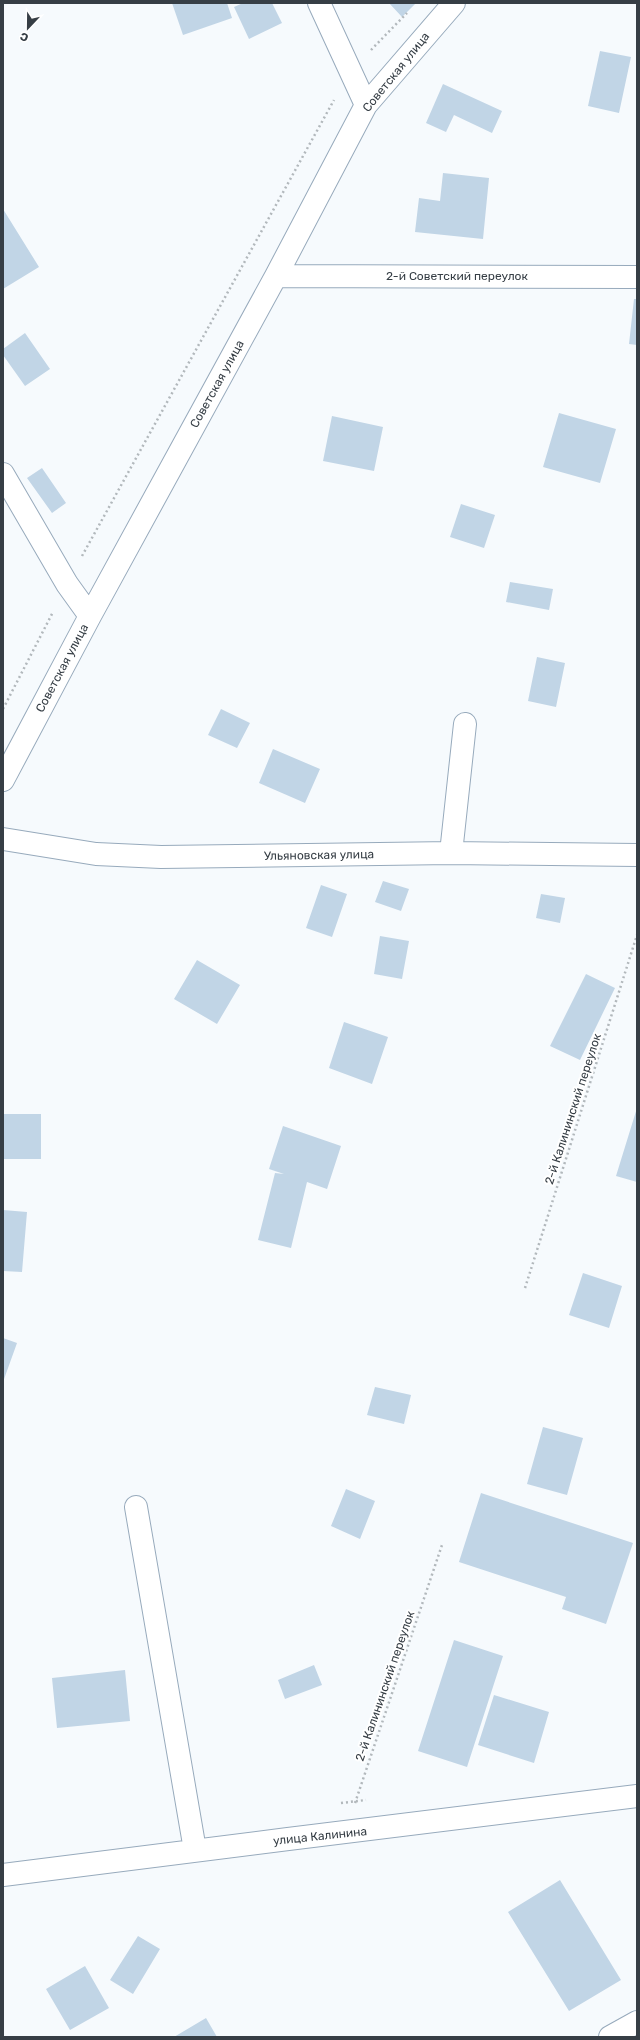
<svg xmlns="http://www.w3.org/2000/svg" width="640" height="2040" font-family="Rubik,sans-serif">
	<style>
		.building { fill: #c1d5e6 }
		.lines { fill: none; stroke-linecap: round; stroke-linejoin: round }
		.minor-casing { stroke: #97aabc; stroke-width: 24 }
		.path { stroke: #b2b8bc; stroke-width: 2.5; stroke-dasharray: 2 3; stroke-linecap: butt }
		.minor { stroke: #fff; stroke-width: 22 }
		.labels { text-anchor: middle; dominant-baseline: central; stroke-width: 4; stroke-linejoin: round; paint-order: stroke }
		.street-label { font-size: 12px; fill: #363e45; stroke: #fff }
	</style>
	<rect width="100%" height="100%" fill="#f6fafd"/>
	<path class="building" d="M 172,3 L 227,3 L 232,18 L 183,35 Z
		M 243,3 L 272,3 L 282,23 L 249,39 L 234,7 Z
		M 389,3 L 416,3 L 402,17 Z
		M 600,51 L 631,57 L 619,113 L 588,106 Z
		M 443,84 L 502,111 L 492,133 L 454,115 L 446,132 L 426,123 Z
		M 443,173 L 489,178 L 483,239 L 415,232 L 419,198 L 440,201 Z
		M 3,209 L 39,267 L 3,289 Z
		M 634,299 L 637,299 L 637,345 L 629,344 Z
		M 25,333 L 50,369 L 25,386 L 3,355 L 3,349 Z
		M 559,413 L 616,429 L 600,483 L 543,467 Z
		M 332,416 L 383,427 L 374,471 L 323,461 Z
		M 42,468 L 66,503 L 52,513 L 27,478 Z
		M 461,504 L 495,515 L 484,548 L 450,537 Z
		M 510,582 L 553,589 L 549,610 L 506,602 Z
		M 537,657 L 565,663 L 556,707 L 528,701 Z
		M 221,709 L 250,723 L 237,748 L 208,735 Z
		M 273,749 L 320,769 L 305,803 L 259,783 Z
		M 383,881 L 409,889 L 401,911 L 375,902 Z
		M 321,885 L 347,894 L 332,937 L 306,928 Z
		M 541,894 L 565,898 L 560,923 L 536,918 Z
		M 380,936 L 409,941 L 402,979 L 374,974 Z
		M 197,960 L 240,985 L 217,1024 L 174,999 Z
		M 586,974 L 615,988 L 580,1060 L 550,1046 Z
		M 344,1022 L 388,1037 L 372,1084 L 329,1068 Z
		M 637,1108 L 637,1182 L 616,1176 Z
		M 3,1114 L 41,1114 L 41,1159 L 3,1159 Z
		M 283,1126 L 341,1146 L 327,1189 L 307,1182 L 291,1248 L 258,1240 L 275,1173 L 284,1174 L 269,1169 Z
		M 3,1210 L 27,1212 L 22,1272 L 3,1271 Z
		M 583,1273 L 622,1286 L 609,1328 L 569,1315 Z
		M 3,1338 L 17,1343 L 3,1382 Z
		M 375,1387 L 411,1395 L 404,1424 L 367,1415 Z
		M 543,1427 L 583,1438 L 567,1495 L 527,1484 Z
		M 346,1489 L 375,1501 L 360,1539 L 331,1526 Z
		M 481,1493 L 633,1543 L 606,1624 L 562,1609 L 566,1597 L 459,1562 Z
		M 454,1640 L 503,1656 L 467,1767 L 418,1751 Z
		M 314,1665 L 322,1685 L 285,1699 L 278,1680 Z
		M 125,1670 L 130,1721 L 57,1728 L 52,1678 Z
		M 494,1695 L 549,1712 L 534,1763 L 478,1745 Z
		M 560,1880 L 621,1980 L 569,2011 L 508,1912 Z
		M 138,1936 L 160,1949 L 133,1994 L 110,1980 Z
		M 85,1966 L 109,2008 L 70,2030 L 46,1989 Z
		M 206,2018 L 217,2037 L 174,2037 Z"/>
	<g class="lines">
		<defs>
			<path id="minor" d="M 319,3 L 366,105
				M 276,276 L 637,277
				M 3,474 L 67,584 L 90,616
				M 3,780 L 90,616 L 276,276 L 366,105 L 454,3
				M 3,839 L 96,854 L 161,857 L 451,853 L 637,855
				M 451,853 L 465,724
				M 136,1507 L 195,1850
				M 3,1875 C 214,1847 426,1823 637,1796
				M 610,2037 L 637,2022"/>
		</defs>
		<use href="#minor" class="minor-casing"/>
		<path class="path" d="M 371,50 L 407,13
			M 82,556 L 334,100
			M 3,709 L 53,612
			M 525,1288 L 637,935
			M 341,1803 L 366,1800
			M 355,1803 L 442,1545"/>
		<use href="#minor" class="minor"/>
	</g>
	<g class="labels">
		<g class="street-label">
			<text transform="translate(396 72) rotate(-51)">Советская улица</text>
			<text x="457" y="276">2-й Советский переулок</text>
			<text transform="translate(217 384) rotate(-61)">Советская улица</text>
			<text transform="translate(62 668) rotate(-62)">Советская улица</text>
			<text transform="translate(319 855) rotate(-1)">Ульяновская улица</text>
			<text transform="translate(573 1109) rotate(-72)">2-й Калининский переулок</text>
			<text transform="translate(385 1686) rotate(-71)">2-й Калининский переулок</text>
			<text transform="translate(320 1836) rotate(-6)">улица Калинина</text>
		</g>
	</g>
	<rect width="640" height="2040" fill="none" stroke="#363e45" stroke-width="8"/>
	<g transform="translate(28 28) rotate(202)" stroke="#ffffff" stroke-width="3" paint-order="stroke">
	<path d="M0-3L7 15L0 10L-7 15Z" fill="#363e45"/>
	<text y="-6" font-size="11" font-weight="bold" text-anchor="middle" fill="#363e45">С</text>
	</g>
</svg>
